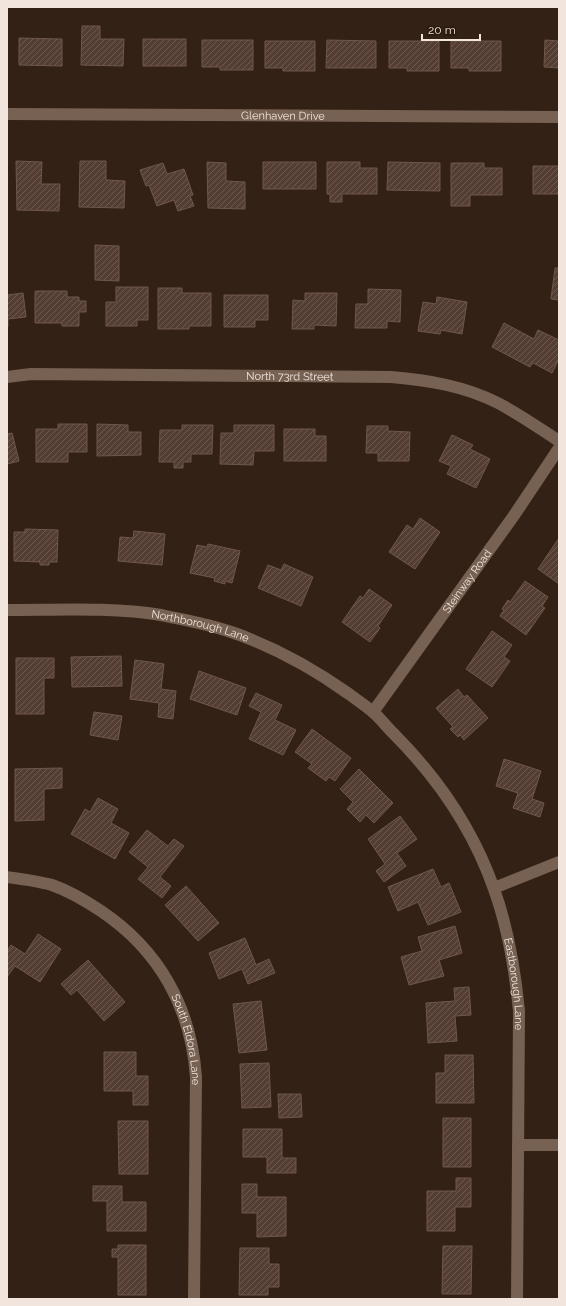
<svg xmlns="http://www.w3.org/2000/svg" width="566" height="1306" font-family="Raleway,sans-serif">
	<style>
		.building { fill: url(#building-hatch); stroke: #6e574b }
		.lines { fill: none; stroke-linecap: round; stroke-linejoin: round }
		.street { stroke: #776153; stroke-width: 12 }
		.labels { text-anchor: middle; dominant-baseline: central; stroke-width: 3; stroke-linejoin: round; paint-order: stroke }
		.street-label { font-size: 11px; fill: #f2e5dd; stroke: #29180c }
	</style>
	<defs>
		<pattern id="building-hatch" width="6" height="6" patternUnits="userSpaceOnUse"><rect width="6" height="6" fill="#543e34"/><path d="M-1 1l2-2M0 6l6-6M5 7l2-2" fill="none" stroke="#6d5a51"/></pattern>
	</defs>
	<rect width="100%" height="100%" fill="#342115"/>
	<path class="building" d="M 82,26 L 100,26 L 100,39 L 124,39 L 123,66 L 81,65 Z
		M 19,38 L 62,39 L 62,66 L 19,65 Z
		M 143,39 L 186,39 L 186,66 L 143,66 Z
		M 202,40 L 253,40 L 253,70 L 220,70 L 220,67 L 202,67 Z
		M 327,40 L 376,41 L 376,68 L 326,68 Z
		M 545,40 L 559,41 L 559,68 L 544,67 Z
		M 265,41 L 315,41 L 315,71 L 283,71 L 283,68 L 265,68 Z
		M 389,41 L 439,41 L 439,71 L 407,71 L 407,68 L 389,68 Z
		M 451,41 L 501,41 L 501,71 L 469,71 L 469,68 L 451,68 Z
		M 16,161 L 42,162 L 41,184 L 60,184 L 59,211 L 17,210 Z
		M 80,161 L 106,161 L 106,180 L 125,181 L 124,208 L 79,207 Z
		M 207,162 L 226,163 L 226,181 L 245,182 L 245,209 L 208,208 Z
		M 263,162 L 316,162 L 316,189 L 263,189 Z
		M 327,162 L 360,162 L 360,168 L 377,168 L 377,194 L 342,194 L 342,202 L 330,202 L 330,194 L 327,194 Z
		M 388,162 L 440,163 L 440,191 L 387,190 Z
		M 163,163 L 167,174 L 184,169 L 193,195 L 190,196 L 194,206 L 178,211 L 174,200 L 157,206 L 149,185 L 146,186 L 140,170 Z
		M 451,163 L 484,163 L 484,168 L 502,168 L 502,195 L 470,195 L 470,206 L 451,206 Z
		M 533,166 L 559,166 L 559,194 L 533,194 Z
		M 95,245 L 119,246 L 119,281 L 95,280 Z
		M 555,268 L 559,268 L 559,300 L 551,299 Z
		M 116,287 L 148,287 L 148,320 L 137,320 L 137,326 L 106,326 L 106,302 L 116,302 Z
		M 158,288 L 182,288 L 182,293 L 211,293 L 211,326 L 189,326 L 189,329 L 158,329 Z
		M 368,289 L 401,290 L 400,322 L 387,321 L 387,328 L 355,328 L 356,304 L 368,304 Z
		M 35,291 L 67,291 L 67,297 L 79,297 L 79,301 L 86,301 L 86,312 L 79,312 L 79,326 L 62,326 L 62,323 L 35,323 Z
		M 23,293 L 26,317 L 8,319 L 8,327 L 7,327 L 7,295 Z
		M 305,293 L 337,293 L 336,326 L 314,325 L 314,329 L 292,329 L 293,300 L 305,301 Z
		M 224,295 L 268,295 L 268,320 L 255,320 L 255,327 L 224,327 Z
		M 437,297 L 467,302 L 462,334 L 441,330 L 440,334 L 418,331 L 423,302 L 436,304 Z
		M 504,323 L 534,339 L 538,330 L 559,340 L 559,359 L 552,373 L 533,363 L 530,367 L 492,347 Z
		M 58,424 L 87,424 L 87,452 L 68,452 L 68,462 L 36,462 L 36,429 L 58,429 Z
		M 97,424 L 128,425 L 128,432 L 141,432 L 141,455 L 97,456 Z
		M 182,425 L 213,425 L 212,454 L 191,454 L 191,462 L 183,462 L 183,468 L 174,468 L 174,462 L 159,462 L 160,430 L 182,430 Z
		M 234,425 L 274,425 L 274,451 L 254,451 L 253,465 L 220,464 L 221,433 L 234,433 Z
		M 367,426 L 388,426 L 388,431 L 410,432 L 409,461 L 378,461 L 378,453 L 366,453 Z
		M 284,429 L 315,429 L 315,436 L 326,436 L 326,461 L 284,461 Z
		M 12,433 L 19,461 L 7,464 L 7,434 Z
		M 452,435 L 473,445 L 470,449 L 490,459 L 476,488 L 447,474 L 451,466 L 439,461 Z
		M 420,518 L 440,532 L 415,569 L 389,552 L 407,525 L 413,529 Z
		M 25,529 L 58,530 L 57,562 L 49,562 L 49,565 L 40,565 L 40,562 L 14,561 L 14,532 L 25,532 Z
		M 134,531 L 165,534 L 162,565 L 118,561 L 120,537 L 133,538 Z
		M 559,538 L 559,584 L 538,569 Z
		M 208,544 L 240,551 L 232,583 L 225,581 L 225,584 L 214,581 L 215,578 L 190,573 L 197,545 L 207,547 Z
		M 284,564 L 313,577 L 301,606 L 258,588 L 268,565 L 281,570 Z
		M 525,581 L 548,597 L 542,606 L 545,608 L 526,635 L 500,616 L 504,610 L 502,609 L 508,600 L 510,602 Z
		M 369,589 L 392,605 L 378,626 L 380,628 L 370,642 L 342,622 L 360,596 L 363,598 Z
		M 492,631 L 512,645 L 504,657 L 510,661 L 492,687 L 466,669 Z
		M 121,656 L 122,686 L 72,687 L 71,657 Z
		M 16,658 L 54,658 L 54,678 L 44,678 L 44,714 L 16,714 Z
		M 135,660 L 164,664 L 161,689 L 176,691 L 173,719 L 158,717 L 159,703 L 130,699 Z
		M 199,671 L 246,688 L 237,715 L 190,699 Z
		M 458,689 L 464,697 L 467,695 L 488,718 L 464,740 L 460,735 L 458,737 L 450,729 L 453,727 L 436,708 Z
		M 256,693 L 282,705 L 275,720 L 296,730 L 283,755 L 249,739 L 261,712 L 249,706 Z
		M 94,712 L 122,716 L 118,740 L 90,735 Z
		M 312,729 L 351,758 L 335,781 L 329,777 L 326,781 L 308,768 L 312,764 L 295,752 Z
		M 504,759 L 541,771 L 532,799 L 544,803 L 540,817 L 513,808 L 518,793 L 496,786 Z
		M 62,768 L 62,788 L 44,789 L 44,820 L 15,821 L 15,769 Z
		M 359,769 L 393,803 L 374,823 L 366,815 L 360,822 L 347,809 L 353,802 L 340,789 Z
		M 98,798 L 118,809 L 111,823 L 129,833 L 115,859 L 71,834 L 85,809 L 90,812 Z
		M 400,816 L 417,839 L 397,853 L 406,866 L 384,882 L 376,871 L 385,864 L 368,839 Z
		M 147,830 L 168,846 L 174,839 L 184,846 L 160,877 L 171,886 L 162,898 L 138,879 L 148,867 L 129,852 Z
		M 433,869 L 441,887 L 449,883 L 461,912 L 428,925 L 418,902 L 398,911 L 388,887 Z
		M 186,886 L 219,923 L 198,941 L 165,905 Z
		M 455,926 L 462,953 L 439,960 L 444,976 L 409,985 L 401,957 L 422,951 L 418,937 Z
		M 38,934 L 61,949 L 40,982 L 15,966 L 7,977 L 7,951 L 11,945 L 25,954 Z
		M 245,938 L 256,965 L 269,959 L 275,973 L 248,984 L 242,969 L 219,979 L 209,953 Z
		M 88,960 L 125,1002 L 104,1021 L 77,990 L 71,995 L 61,984 Z
		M 469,987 L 471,1015 L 455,1016 L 457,1041 L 428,1043 L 426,1003 L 455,1001 L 454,988 Z
		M 261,1001 L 267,1050 L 239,1053 L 233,1004 Z
		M 104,1052 L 136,1052 L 136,1076 L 148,1076 L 148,1105 L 133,1105 L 133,1091 L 104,1091 Z
		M 445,1055 L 473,1055 L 474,1103 L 436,1103 L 436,1073 L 445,1073 Z
		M 269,1063 L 271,1107 L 242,1108 L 240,1064 Z
		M 278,1094 L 301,1094 L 302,1117 L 279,1118 Z
		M 443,1118 L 471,1118 L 471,1167 L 443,1167 Z
		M 118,1121 L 148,1121 L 148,1174 L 119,1174 Z
		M 243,1129 L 282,1129 L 282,1158 L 296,1158 L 296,1173 L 267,1173 L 267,1157 L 243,1157 Z
		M 456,1178 L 471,1178 L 471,1207 L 455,1207 L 455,1231 L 427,1231 L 427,1191 L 456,1191 Z
		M 242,1184 L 257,1184 L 257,1197 L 286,1197 L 286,1236 L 257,1237 L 257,1213 L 242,1213 Z
		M 93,1186 L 122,1186 L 122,1202 L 146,1202 L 146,1231 L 107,1231 L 107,1201 L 93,1201 Z
		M 118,1245 L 146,1245 L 146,1295 L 118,1295 L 118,1257 L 112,1257 L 112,1249 L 118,1249 Z
		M 443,1246 L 472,1246 L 471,1294 L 442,1294 Z
		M 240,1248 L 269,1248 L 269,1264 L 279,1264 L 279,1287 L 268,1287 L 268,1295 L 239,1295 Z"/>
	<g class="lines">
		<g class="street">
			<path id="s1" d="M 7,114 L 559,117"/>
			<path id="s2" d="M 7,377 L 31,374 L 391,377 C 428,380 464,386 498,403 C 519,414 539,428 559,441"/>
			<path id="s3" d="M 7,610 C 57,610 112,607 161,615 C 191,621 222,627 250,639 C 285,653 318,672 349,694 C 357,700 365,705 373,712 C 380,718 386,726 393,733 C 437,777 473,829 494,889 C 508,928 515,969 519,1011 L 517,1299"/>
			<path id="s4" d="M 373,712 L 515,514 L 559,448"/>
			<path id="s5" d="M 7,877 C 22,879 38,881 52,885 C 69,891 86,901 101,911 C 159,950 191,1007 196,1077 L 194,1299"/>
			<path d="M 494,888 L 559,862"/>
			<path d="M 518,1145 L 559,1145"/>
		</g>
	</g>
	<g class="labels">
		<g class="street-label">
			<text stroke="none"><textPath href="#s1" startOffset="276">Glenhaven Drive</textPath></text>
			<text stroke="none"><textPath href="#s2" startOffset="283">North 73rd Street</textPath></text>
			<text stroke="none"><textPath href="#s4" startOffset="161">Steinway Road</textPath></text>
			<text stroke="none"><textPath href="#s3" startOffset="195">Northborough Lane</textPath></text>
			<text stroke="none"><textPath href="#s3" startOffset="704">Eastborough Lane</textPath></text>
			<text stroke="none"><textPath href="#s5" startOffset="261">South Eldora Lane</textPath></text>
		</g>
	</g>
	<rect width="566" height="1306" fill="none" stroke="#f2e5dd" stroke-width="16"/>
	<path d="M422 34v6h58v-6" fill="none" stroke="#f2e5dd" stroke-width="2"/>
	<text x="428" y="34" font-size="12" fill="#f2e5dd" stroke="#29180c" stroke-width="3" paint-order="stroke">20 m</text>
</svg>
